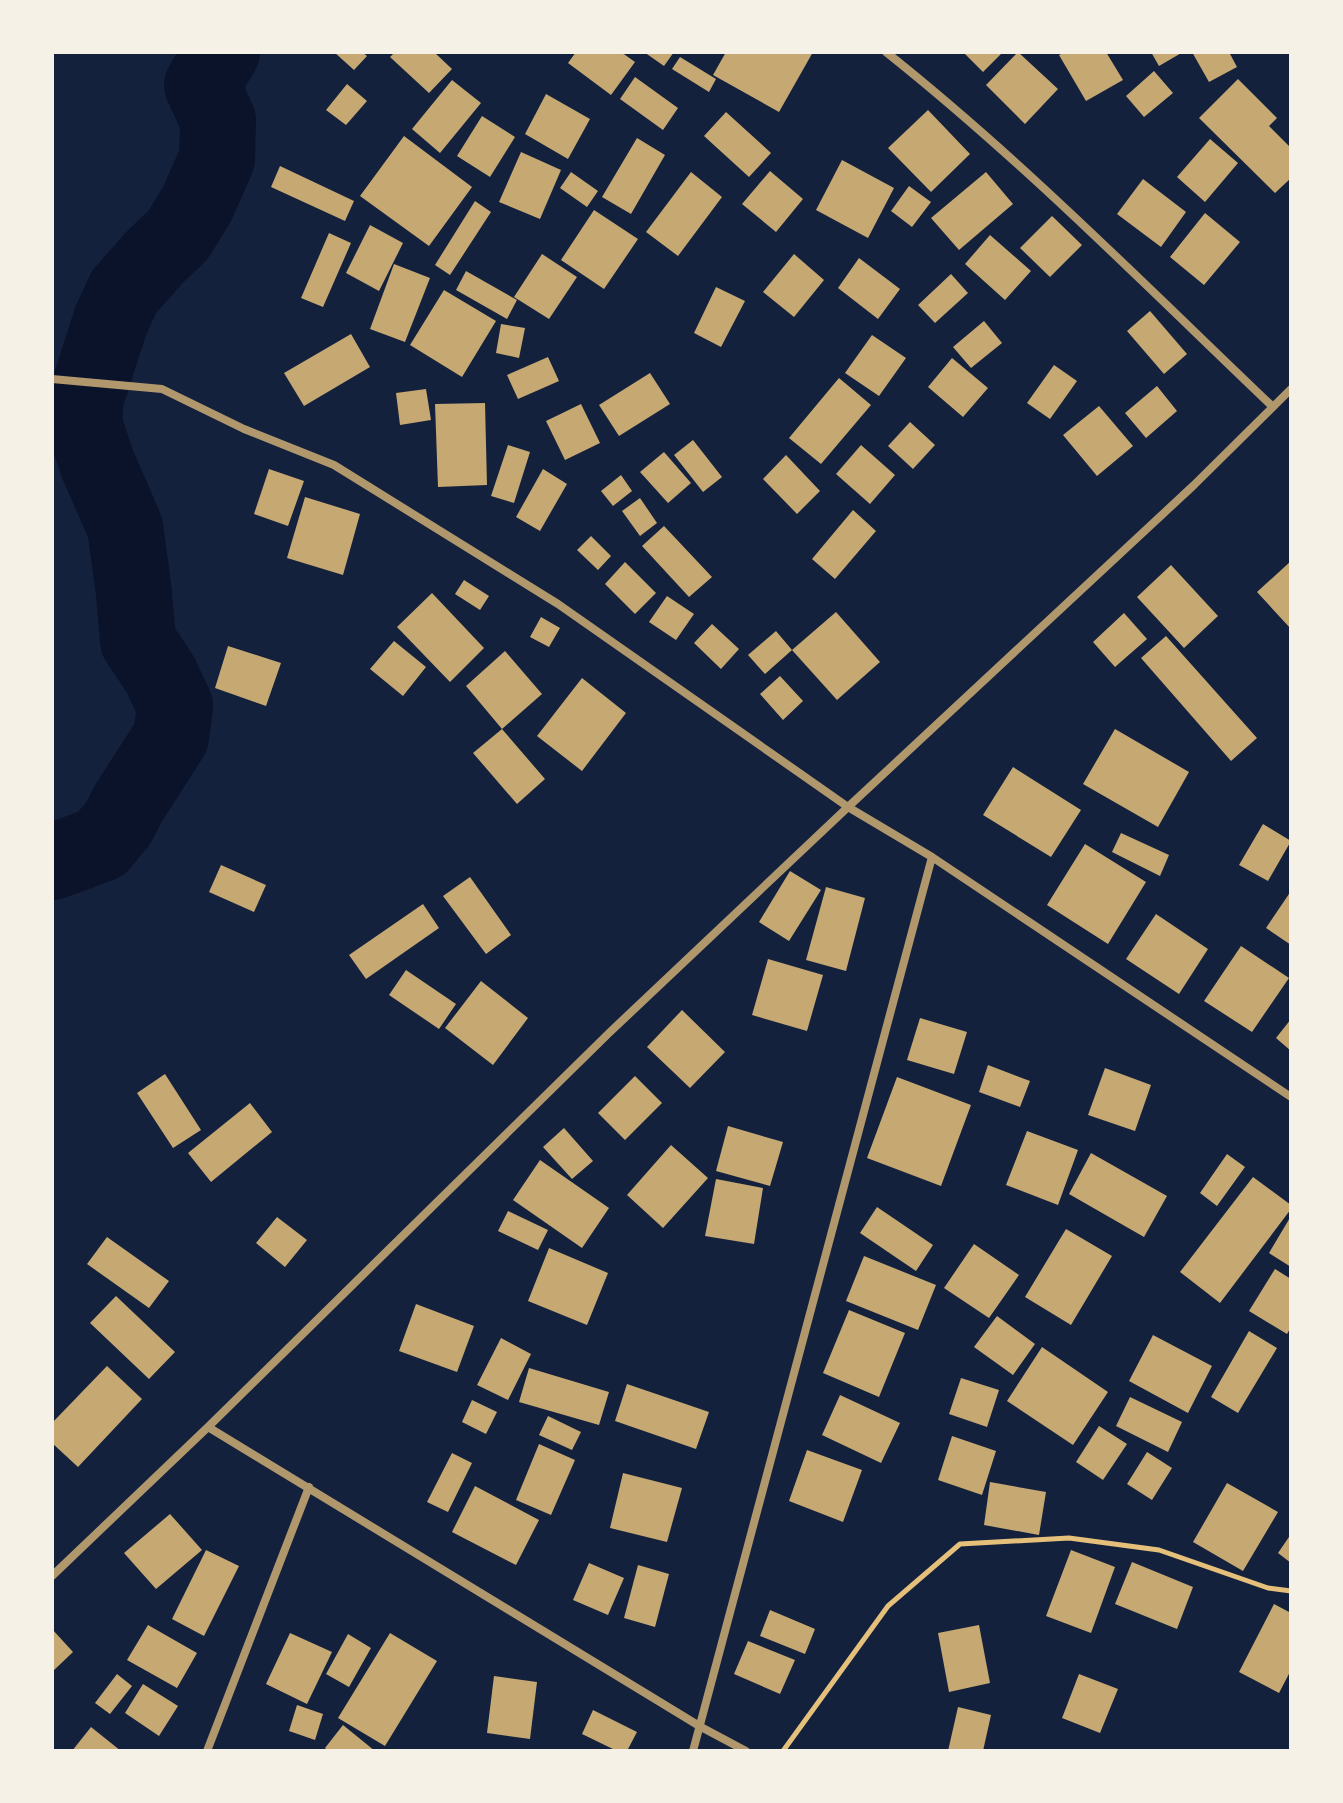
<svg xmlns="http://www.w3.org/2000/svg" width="1343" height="1803" font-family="Commissioner,sans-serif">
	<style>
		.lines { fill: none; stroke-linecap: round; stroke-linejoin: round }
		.river { stroke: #0b132b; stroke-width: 76 }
		.building { fill: #c6a872 }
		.path { stroke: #e5c07b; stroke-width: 5 }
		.minor { stroke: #b1986c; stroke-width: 8 }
	</style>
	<rect width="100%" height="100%" fill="#14213d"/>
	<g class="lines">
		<path class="river" d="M 52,862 L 101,844 L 119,822 L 128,804 L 171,737 L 175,706 L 160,674 L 138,641 L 134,593 L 125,527 L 97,463 L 84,423 L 86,398 L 111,320 L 124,292 L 155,257 L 178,235 L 197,204 L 217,159 L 218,120 L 202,85 L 222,52"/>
	</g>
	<path class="building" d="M 334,52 L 362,52 L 367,56 L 354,70 Z
		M 395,52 L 434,52 L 452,69 L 429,93 L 390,57 Z
		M 576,52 L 621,52 L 635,62 L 611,95 L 568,63 Z
		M 644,52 L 674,52 L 664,66 Z
		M 726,52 L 813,52 L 779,112 L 713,75 Z
		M 963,52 L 1003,52 L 983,72 Z
		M 1018,52 L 1058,89 L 1025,124 L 986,85 Z
		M 1065,52 L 1106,52 L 1123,80 L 1086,101 L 1059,55 Z
		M 1151,52 L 1183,52 L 1159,66 Z
		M 1192,52 L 1229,52 L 1237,67 L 1209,82 Z
		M 680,57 L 716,79 L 709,92 L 672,69 Z
		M 1154,71 L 1173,93 L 1144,117 L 1126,96 Z
		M 635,77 L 678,108 L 663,130 L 620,99 Z
		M 1238,79 L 1277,118 L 1269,126 L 1291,148 L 1291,178 L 1275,193 L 1199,118 Z
		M 452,80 L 481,103 L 440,153 L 412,129 Z
		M 347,84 L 367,101 L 346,125 L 326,110 Z
		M 546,94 L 590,119 L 568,159 L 525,134 Z
		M 928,110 L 970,154 L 931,192 L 888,148 Z
		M 726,112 L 771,153 L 749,177 L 704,136 Z
		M 482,116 L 515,137 L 490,177 L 457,156 Z
		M 404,136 L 472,187 L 429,246 L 360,196 Z
		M 637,138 L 665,155 L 631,214 L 602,197 Z
		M 1210,139 L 1238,163 L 1205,202 L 1177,177 Z
		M 521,152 L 561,170 L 540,219 L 499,202 Z
		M 842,160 L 894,188 L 868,238 L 816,210 Z
		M 280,166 L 354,201 L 345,221 L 271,187 Z
		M 770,171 L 803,199 L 776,232 L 742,204 Z
		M 571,172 L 598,191 L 587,207 L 560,188 Z
		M 691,172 L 722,197 L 678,256 L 646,232 Z
		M 986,172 L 1013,204 L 959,250 L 931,218 Z
		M 1143,179 L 1186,212 L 1161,247 L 1117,214 Z
		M 909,186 L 931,202 L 912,227 L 891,211 Z
		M 475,201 L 491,212 L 450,275 L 435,265 Z
		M 594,210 L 638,239 L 604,289 L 561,260 Z
		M 1205,213 L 1240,242 L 1204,285 L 1170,257 Z
		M 1052,216 L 1082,245 L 1050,277 L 1020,248 Z
		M 370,225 L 403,243 L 379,291 L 346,273 Z
		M 329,233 L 351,243 L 323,307 L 301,298 Z
		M 990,235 L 1031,271 L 1005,300 L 965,264 Z
		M 542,254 L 577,277 L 549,319 L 514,297 Z
		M 794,254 L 824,280 L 794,317 L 763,292 Z
		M 859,258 L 900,289 L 878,319 L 838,288 Z
		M 394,264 L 430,278 L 405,342 L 370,329 Z
		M 466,271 L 517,300 L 507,319 L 456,290 Z
		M 951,274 L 968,293 L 935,323 L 918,305 Z
		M 716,287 L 745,301 L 721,347 L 694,333 Z
		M 444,290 L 496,321 L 462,377 L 410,345 Z
		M 1150,311 L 1187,354 L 1164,374 L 1127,331 Z
		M 984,321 L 1002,343 L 971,368 L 953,347 Z
		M 501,324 L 525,328 L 519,358 L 496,353 Z
		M 351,334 L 370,367 L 304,406 L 284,373 Z
		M 872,335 L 906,358 L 879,396 L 845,373 Z
		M 548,357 L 559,381 L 518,399 L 507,375 Z
		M 952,358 L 988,388 L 963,417 L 928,387 Z
		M 1054,365 L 1077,381 L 1050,419 L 1027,403 Z
		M 650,373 L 670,404 L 619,436 L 599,405 Z
		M 839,378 L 871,405 L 821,464 L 789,438 Z
		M 1157,386 L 1177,411 L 1146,438 L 1125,413 Z
		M 426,389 L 431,420 L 400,425 L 396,393 Z
		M 485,403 L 487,485 L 438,487 L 435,404 Z
		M 581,404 L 600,443 L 565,460 L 546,421 Z
		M 1099,406 L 1133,446 L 1097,476 L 1063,435 Z
		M 910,422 L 935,445 L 913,469 L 888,446 Z
		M 693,440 L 722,477 L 703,492 L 674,455 Z
		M 508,445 L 530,452 L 514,503 L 491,496 Z
		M 861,445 L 895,475 L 870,504 L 836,474 Z
		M 664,452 L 691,483 L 668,503 L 640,472 Z
		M 786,455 L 820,491 L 797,514 L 763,479 Z
		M 269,469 L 304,481 L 288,526 L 254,514 Z
		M 543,469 L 567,484 L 540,531 L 516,517 Z
		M 621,475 L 632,491 L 613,506 L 601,491 Z
		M 305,497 L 360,514 L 343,575 L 287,558 Z
		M 640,498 L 657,523 L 640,536 L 622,511 Z
		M 853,510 L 876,531 L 835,579 L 812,559 Z
		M 664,526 L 712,577 L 689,597 L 642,546 Z
		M 591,536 L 611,556 L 598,570 L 577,550 Z
		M 1291,561 L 1291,629 L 1257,592 Z
		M 625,562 L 656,593 L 635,614 L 605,584 Z
		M 1171,565 L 1218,616 L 1184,648 L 1137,597 Z
		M 464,580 L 489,596 L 480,610 L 455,594 Z
		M 432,593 L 484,648 L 450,682 L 397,627 Z
		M 667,596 L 694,614 L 676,640 L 649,622 Z
		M 836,612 L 880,662 L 837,700 L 792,650 L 765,674 L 748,655 L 776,631 L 792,650 Z
		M 1124,613 L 1147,639 L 1115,667 L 1093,642 Z
		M 541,617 L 560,628 L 549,647 L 530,637 Z
		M 712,624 L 739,649 L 721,669 L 694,643 Z
		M 1166,636 L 1257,738 L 1231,761 L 1141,658 Z
		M 394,641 L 426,667 L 403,696 L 370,669 Z
		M 228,646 L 281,663 L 266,706 L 215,688 Z
		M 505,651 L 542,694 L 502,729 L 466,686 Z
		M 780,676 L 803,701 L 783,720 L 760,694 Z
		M 582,678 L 626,713 L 582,771 L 537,736 Z
		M 502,729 L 545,779 L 517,804 L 473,753 Z
		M 1115,729 L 1189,772 L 1158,827 L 1083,784 Z
		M 1013,767 L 1081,810 L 1051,857 L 983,815 Z
		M 1263,824 L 1291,841 L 1268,881 L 1239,865 Z
		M 1121,833 L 1169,855 L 1160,876 L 1112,852 Z
		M 1085,844 L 1146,882 L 1108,944 L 1047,905 Z
		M 221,865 L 266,885 L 254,912 L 209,892 Z
		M 790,871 L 821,890 L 789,941 L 759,922 Z
		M 470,877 L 511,935 L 486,954 L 443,896 Z
		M 826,887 L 865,898 L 846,971 L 806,960 Z
		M 1291,891 L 1291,945 L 1266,928 Z
		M 423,904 L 439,928 L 366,979 L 349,955 Z
		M 1156,914 L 1208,949 L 1179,994 L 1126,959 Z
		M 1241,946 L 1289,978 L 1252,1032 L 1204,1001 Z
		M 768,959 L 823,975 L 807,1031 L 752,1015 Z
		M 406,970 L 456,1004 L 439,1029 L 389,995 Z
		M 481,981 L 528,1018 L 493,1065 L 445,1028 Z
		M 682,1010 L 725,1052 L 690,1088 L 647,1047 Z
		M 920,1018 L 967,1032 L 954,1074 L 907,1060 Z
		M 1291,1019 L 1291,1051 L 1276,1038 Z
		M 988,1065 L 1030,1081 L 1020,1107 L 979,1092 Z
		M 1105,1068 L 1151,1085 L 1135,1131 L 1088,1115 Z
		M 165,1074 L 201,1130 L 173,1148 L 137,1093 Z
		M 635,1076 L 662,1103 L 625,1140 L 598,1113 Z
		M 897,1077 L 971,1105 L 941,1186 L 867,1158 Z
		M 250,1103 L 272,1132 L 211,1182 L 188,1153 Z
		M 728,1126 L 783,1142 L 770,1186 L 716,1171 Z
		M 564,1128 L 593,1161 L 572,1179 L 543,1147 Z
		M 1027,1131 L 1078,1150 L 1058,1205 L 1006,1185 Z
		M 671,1145 L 708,1178 L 663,1228 L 627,1195 Z
		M 1091,1153 L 1167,1196 L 1144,1237 L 1069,1194 Z
		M 1227,1154 L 1245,1167 L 1217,1206 L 1200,1193 Z
		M 540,1160 L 609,1208 L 582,1248 L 513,1200 Z
		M 1253,1177 L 1291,1205 L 1291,1209 L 1220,1303 L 1180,1272 Z
		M 716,1179 L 763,1188 L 754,1244 L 705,1236 Z
		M 877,1207 L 933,1245 L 916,1271 L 860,1233 Z
		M 508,1211 L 548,1230 L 538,1250 L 498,1231 Z
		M 1291,1216 L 1291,1267 L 1269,1253 Z
		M 277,1217 L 307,1240 L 285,1267 L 256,1243 Z
		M 1066,1229 L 1112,1256 L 1071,1325 L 1025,1297 Z
		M 107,1237 L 169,1281 L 149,1308 L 87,1264 Z
		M 974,1244 L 1019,1275 L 989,1318 L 944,1288 Z
		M 549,1248 L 608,1273 L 587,1325 L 528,1301 Z
		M 864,1256 L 936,1285 L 918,1330 L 846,1301 Z
		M 1275,1269 L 1291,1279 L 1291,1327 L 1287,1334 L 1249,1311 Z
		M 116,1296 L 175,1352 L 149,1379 L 90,1323 Z
		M 416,1304 L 474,1326 L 457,1372 L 399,1351 Z
		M 849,1310 L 905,1333 L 879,1397 L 823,1373 Z
		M 997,1316 L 1035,1344 L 1013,1375 L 974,1347 Z
		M 1249,1331 L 1277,1348 L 1238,1413 L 1211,1397 Z
		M 1153,1335 L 1212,1366 L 1188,1413 L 1129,1381 Z
		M 501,1338 L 531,1354 L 508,1400 L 477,1385 Z
		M 1042,1347 L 1108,1392 L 1073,1445 L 1007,1401 Z
		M 107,1366 L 142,1399 L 78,1467 L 52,1443 L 52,1423 Z
		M 529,1368 L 609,1392 L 599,1425 L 519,1402 Z
		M 961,1378 L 999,1390 L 987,1427 L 949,1414 Z
		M 627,1384 L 709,1412 L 696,1449 L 615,1421 Z
		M 840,1395 L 900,1423 L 881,1463 L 822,1435 Z
		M 1130,1397 L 1182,1422 L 1168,1452 L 1116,1426 Z
		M 472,1400 L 497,1412 L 486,1434 L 462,1422 Z
		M 548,1416 L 581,1432 L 572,1450 L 539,1435 Z
		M 1099,1426 L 1127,1444 L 1103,1480 L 1076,1462 Z
		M 952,1436 L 996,1451 L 982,1495 L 938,1480 Z
		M 539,1444 L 575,1460 L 551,1515 L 516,1500 Z
		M 807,1450 L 862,1470 L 843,1522 L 789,1501 Z
		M 1147,1452 L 1172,1468 L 1152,1500 L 1127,1484 Z
		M 452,1453 L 472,1463 L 448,1512 L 427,1502 Z
		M 623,1473 L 682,1488 L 667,1542 L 610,1528 Z
		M 990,1482 L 1046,1492 L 1039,1535 L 984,1525 Z
		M 1227,1483 L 1278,1512 L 1243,1571 L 1193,1542 Z
		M 475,1486 L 539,1520 L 516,1565 L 452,1532 Z
		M 170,1514 L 202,1550 L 156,1589 L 124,1553 Z
		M 1291,1534 L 1291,1563 L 1278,1553 Z
		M 206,1550 L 239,1566 L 204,1636 L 172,1619 Z
		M 1071,1550 L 1115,1567 L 1091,1633 L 1046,1616 Z
		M 1132,1562 L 1193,1587 L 1177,1629 L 1115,1604 Z
		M 589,1563 L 624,1578 L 608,1615 L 573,1600 Z
		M 638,1565 L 669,1574 L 655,1627 L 624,1618 Z
		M 1274,1604 L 1291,1613 L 1291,1670 L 1279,1693 L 1239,1672 Z
		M 770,1610 L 815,1629 L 805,1654 L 760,1636 Z
		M 148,1625 L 197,1653 L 177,1688 L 127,1660 Z
		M 979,1625 L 990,1683 L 949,1692 L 938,1633 Z
		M 52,1629 L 73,1652 L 52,1672 Z
		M 290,1633 L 332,1652 L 307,1704 L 266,1684 Z
		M 390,1633 L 437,1661 L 385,1746 L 338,1718 Z
		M 348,1634 L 371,1648 L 349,1687 L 326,1674 Z
		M 748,1641 L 795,1660 L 780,1694 L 734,1674 Z
		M 117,1674 L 132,1686 L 110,1714 L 95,1703 Z
		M 1079,1674 L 1118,1689 L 1100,1733 L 1062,1718 Z
		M 494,1676 L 537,1682 L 530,1739 L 487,1733 Z
		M 143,1684 L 178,1706 L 159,1736 L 125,1713 Z
		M 297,1705 L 323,1714 L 315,1740 L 289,1731 Z
		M 958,1707 L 991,1715 L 983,1751 L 948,1751 Z
		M 593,1710 L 637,1732 L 627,1751 L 617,1751 L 582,1734 Z
		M 343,1725 L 375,1751 L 328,1751 L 325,1748 Z
		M 91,1727 L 121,1751 L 72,1751 Z"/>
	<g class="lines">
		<path class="path" d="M 783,1751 L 888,1606 L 960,1544 L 1069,1538 L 1159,1550 L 1268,1588 L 1291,1591"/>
		<path class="minor" d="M 886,52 C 1023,161 1146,286 1273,407
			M 52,379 L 162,389 L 244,429 L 334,465 L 558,604 L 848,807 L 932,857 L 1291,1097
			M 208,1427 L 701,1727 L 746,1751
			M 52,1576 L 208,1427 L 609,1033 L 848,807 L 1194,485 L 1291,389
			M 207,1751 L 309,1487
			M 693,1751 L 932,857"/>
	</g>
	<rect width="1343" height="1803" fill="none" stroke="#f6f1e7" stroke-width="108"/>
</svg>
